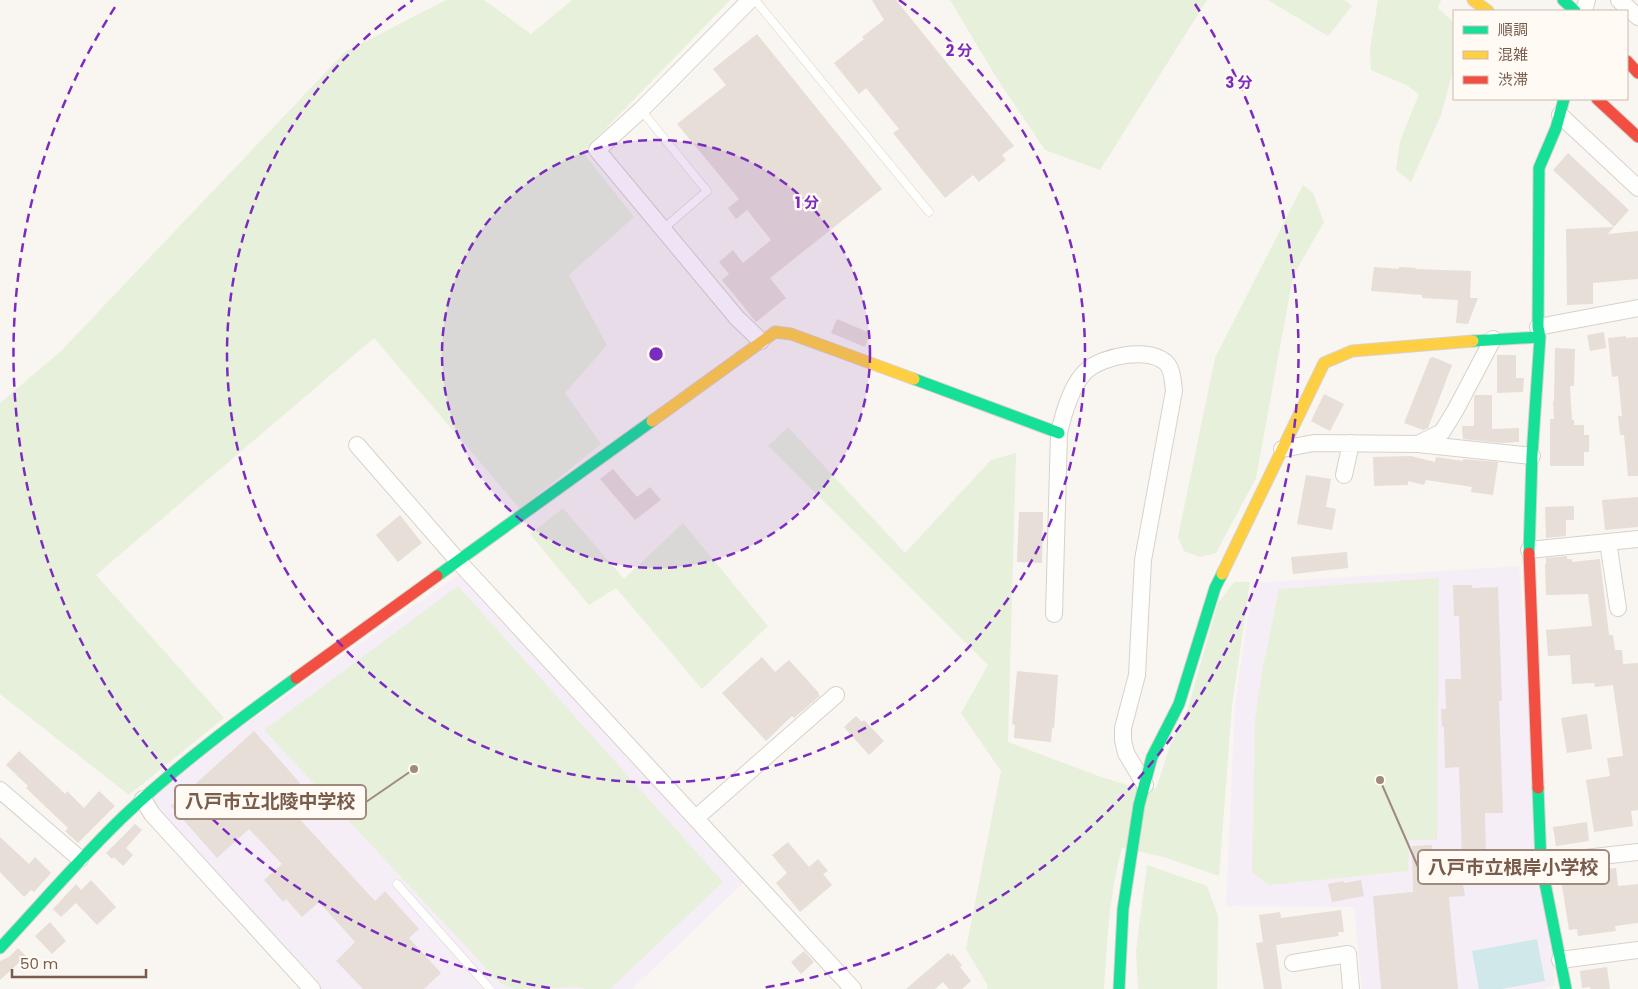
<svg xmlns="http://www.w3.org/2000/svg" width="1638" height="989" font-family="Poppins,'Noto Sans JP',sans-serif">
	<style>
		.education { fill: #f6eef6 }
		.green { fill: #e7f0db }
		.water { fill: #d0e8ea }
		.building { fill: #e6ded7 }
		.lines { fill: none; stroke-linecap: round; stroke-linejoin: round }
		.lane-casing { stroke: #d7d1cb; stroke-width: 9 }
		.street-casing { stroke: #d7d1cb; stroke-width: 18 }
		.fast-casing { stroke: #d9d2cb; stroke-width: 13 }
		.slow-casing { stroke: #d9d2cb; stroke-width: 13 }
		.jam-casing { stroke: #d9d2cb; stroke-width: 13 }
		.lane { stroke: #fefefd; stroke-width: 8 }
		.street { stroke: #fefefd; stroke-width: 16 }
		.fast { stroke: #16e098; stroke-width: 11 }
		.slow { stroke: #ffcf43; stroke-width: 11 }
		.jam { stroke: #f24e42; stroke-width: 11 }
		.ring { fill: none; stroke: #7b2cbf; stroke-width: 2.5; stroke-dasharray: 9 6 }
		.centre { fill: #7b2cbf; stroke: #fffaf3; stroke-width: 2.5 }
		.ring-label { font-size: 15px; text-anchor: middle; font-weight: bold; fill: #7b2cbf; stroke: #fffaf3; stroke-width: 5; stroke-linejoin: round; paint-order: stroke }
		.leader { fill: none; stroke: #9f8a7d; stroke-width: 2 }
		.callout-dot { fill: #9f8a7d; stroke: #fffaf3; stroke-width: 2 }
		.callout { fill: #fffaf3; stroke: #9f8a7d; stroke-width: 2 }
		.callout-label { font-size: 19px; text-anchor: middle; font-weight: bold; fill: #7a5c4d }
	</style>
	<rect width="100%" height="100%" fill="#f9f5f0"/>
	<path class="education" d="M 1519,566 L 1555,985 L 1544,989 L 1362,989 L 1354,907 L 1226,906 L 1235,704 L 1253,583 Z
		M 462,572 L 744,882 L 632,989 L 318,989 L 153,808 L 151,799 L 224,739 Z"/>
	<path class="green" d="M 446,0 L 484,0 L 531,34 L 572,0 L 730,0 L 583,152 L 634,217 L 569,275 L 607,345 L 565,393 L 601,444 L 520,509 L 374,338 L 96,575 L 224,718 L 129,795 L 0,694 L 0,403 L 61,351 L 345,52 Z
		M 950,0 L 1207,0 L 1100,170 L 1045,150 L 996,77 Z
		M 1268,0 L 1345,0 L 1352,6 L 1328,36 Z
		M 1378,0 L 1441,0 L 1438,8 L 1454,23 L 1454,73 L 1451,78 L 1441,115 L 1411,182 L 1396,170 L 1400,141 L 1419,94 L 1406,85 L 1371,70 L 1370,48 Z
		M 1303,185 L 1313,193 L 1324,222 L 1293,276 L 1256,478 L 1216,553 L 1200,557 L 1184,551 L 1178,537 L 1215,358 Z
		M 788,427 L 905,553 L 991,460 L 1016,453 L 1008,742 L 1101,777 L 1127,785 L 1156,789 L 1170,746 L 1188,708 L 1218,603 L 1234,582 L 1250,582 L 1232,706 L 1219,876 L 1164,857 L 1122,848 C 1109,894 1107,942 1104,989 L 987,989 L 988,986 L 966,949 L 1001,771 L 961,713 L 988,665 L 768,446 Z
		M 563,508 L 624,579 L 683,523 L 768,626 L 702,689 L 616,588 L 589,605 L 530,534 Z
		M 1439,578 L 1437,840 L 1409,840 L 1408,871 L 1269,885 L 1252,872 L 1255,719 L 1263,667 L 1279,589 Z
		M 458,586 L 723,882 L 610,989 L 585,989 L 580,987 L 515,989 L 500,983 L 264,730 Z
		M 1147,865 L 1207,886 L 1218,916 L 1217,989 L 1138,989 L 1136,951 Z"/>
	<path class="water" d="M 1537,939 L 1545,981 L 1502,989 L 1479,989 L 1472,951 Z"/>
	<path class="building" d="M 872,0 L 896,0 L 1014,146 L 1002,155 L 1006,160 L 979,182 L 973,175 L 945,198 L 893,133 L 899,129 L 866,88 L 859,94 L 834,63 L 864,39 L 862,37 L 884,20 Z
		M 757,34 L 882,189 L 770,278 L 786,298 L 756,322 L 722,280 L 729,274 L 719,262 L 733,250 L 743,263 L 771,240 L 747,210 L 736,219 L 728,208 L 739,199 L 677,124 L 726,85 L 713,69 Z
		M 1568,153 L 1629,210 L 1614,227 L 1553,170 Z
		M 1614,227 L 1608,234 L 1638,231 L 1638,279 L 1593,283 L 1593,304 L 1567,305 L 1566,229 Z
		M 1374,267 L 1399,269 L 1399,267 L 1416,268 L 1416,269 L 1471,271 L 1470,298 L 1478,298 L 1468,324 L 1456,323 L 1458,300 L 1422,298 L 1422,295 L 1371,291 Z
		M 837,319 L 870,333 L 865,347 L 831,333 Z
		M 1604,332 L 1606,348 L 1590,351 L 1587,335 Z
		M 1626,336 L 1626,338 L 1638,337 L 1638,476 L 1628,476 L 1624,435 L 1620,435 L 1618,416 L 1622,416 L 1618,376 L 1612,377 L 1608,338 Z
		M 1555,348 L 1575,349 L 1574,386 L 1570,386 L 1572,420 L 1574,420 L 1574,425 L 1584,425 L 1584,435 L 1589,435 L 1589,452 L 1584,452 L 1584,466 L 1550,466 L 1550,419 L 1554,419 L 1553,401 L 1554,401 Z
		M 1497,355 L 1516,355 L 1516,378 L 1524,378 L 1523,392 L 1497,393 Z
		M 1433,357 L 1452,365 L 1428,428 L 1423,430 L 1404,423 L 1430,358 Z
		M 1324,394 L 1344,404 L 1330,431 L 1311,421 Z
		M 1475,395 L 1492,395 L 1492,429 L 1519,428 L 1519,442 L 1501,443 L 1463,439 L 1462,426 L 1474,426 L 1474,397 Z
		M 1411,456 L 1435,462 L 1436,457 L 1463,461 L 1463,459 L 1498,462 L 1493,495 L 1471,492 L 1472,487 L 1426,480 L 1424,485 L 1408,481 L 1408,485 L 1374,486 L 1373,457 Z
		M 613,469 L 637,497 L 650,487 L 661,500 L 635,520 L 600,479 Z
		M 1306,475 L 1331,479 L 1326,507 L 1336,509 L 1332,530 L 1297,524 Z
		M 1638,497 L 1638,527 L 1605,530 L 1602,500 Z
		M 1574,506 L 1574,520 L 1566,520 L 1566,536 L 1546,538 L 1545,507 Z
		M 1019,512 L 1043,512 L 1042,563 L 1017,562 Z
		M 400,515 L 422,543 L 398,562 L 376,535 Z
		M 1347,552 L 1348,568 L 1293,574 L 1291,557 Z
		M 1567,556 L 1567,559 L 1572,559 L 1572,562 L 1600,559 L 1609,635 L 1613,635 L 1615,650 L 1622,650 L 1623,664 L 1638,663 L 1638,810 L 1631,811 L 1633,826 L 1594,832 L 1586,780 L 1610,776 L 1607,758 L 1623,756 L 1613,685 L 1595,687 L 1594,683 L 1572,684 L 1570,655 L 1548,656 L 1546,630 L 1592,626 L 1588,594 L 1546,595 L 1545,564 L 1546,564 L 1546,558 Z
		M 1453,585 L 1472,585 L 1472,588 L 1498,587 L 1502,701 L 1499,701 L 1503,813 L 1485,813 L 1486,856 L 1462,860 L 1459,767 L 1445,768 L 1444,727 L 1442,727 L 1441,709 L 1446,709 L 1445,679 L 1461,679 L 1459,616 L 1454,616 Z
		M 762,657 L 775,672 L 789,660 L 819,693 L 818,694 L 820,696 L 794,718 L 792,716 L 766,741 L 722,693 Z
		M 1017,671 L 1058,675 L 1054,728 L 1052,728 L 1051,742 L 1014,738 L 1015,725 L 1012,724 Z
		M 1587,714 L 1592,749 L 1567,753 L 1561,718 Z
		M 856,716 L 862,722 L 864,720 L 884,741 L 869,755 L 844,727 Z
		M 254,731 L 300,783 L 282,800 L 375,901 L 385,891 L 419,929 L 409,938 L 441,973 L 424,989 L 363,989 L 336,961 L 355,942 L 319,902 L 302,917 L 286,899 L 283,902 L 264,880 L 282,864 L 249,829 L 217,858 L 171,806 Z
		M 19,751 L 61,790 L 65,794 L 67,791 L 84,808 L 99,791 L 115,806 L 78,843 L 65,831 L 68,828 L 26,788 L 28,786 L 6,765 Z
		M 1587,822 L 1589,841 L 1556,846 L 1553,827 Z
		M 135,824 L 142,830 L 126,848 L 133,855 L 123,866 L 114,857 L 112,859 L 106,853 Z
		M 0,837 L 29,864 L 35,857 L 51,873 L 34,892 L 31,890 L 24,897 L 0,872 Z
		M 788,842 L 809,867 L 818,859 L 828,871 L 823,874 L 832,885 L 800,912 L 776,883 L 787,873 L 772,855 Z
		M 1432,845 L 1433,882 L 1462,879 L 1465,896 L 1449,897 L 1458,989 L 1381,989 L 1373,896 L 1413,892 L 1412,846 Z
		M 1616,868 L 1618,886 L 1638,884 L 1638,923 L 1615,926 L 1616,931 L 1578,936 L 1577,929 L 1569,930 L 1560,872 L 1581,869 L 1581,872 Z
		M 91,880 L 116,907 L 97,925 L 76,903 L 61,917 L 53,909 L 76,884 L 81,890 Z
		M 1361,880 L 1364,896 L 1332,902 L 1328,884 L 1344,881 L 1344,883 Z
		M 1341,910 L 1344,932 L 1338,932 L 1339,936 L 1276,945 L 1282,989 L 1264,989 L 1256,943 L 1263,942 L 1259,915 L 1280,912 L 1281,918 Z
		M 50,922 L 66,941 L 52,954 L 35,936 Z
		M 18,948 L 26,956 L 0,980 L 0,961 L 9,957 Z
		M 804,951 L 814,962 L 801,974 L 791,962 Z
		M 948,953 L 951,956 L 953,954 L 962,965 L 960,967 L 971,981 L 962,989 L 949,989 L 943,982 L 935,989 L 906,989 Z
		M 1607,967 L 1610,989 L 1590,989 L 1590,987 L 1582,988 L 1580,971 Z"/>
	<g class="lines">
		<defs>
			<path id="lane" d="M 755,0 L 929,212
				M 641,110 L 707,191 L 663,229
				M 397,884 L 490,989"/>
			<path id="street" d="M 750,0 L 641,110 L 597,150 L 737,318 L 761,341
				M 1619,0 L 1638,17
				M 1584,11 L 1587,0
				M 1560,115 L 1638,188
				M 1538,327 L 1638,308
				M 1418,444 L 1442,432 L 1455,411 L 1493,339
				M 357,445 L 459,562 L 853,989
				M 1282,449 L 1314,443 L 1418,444 L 1532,456
				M 1344,475 L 1351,443
				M 1608,542 L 1618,608
				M 1529,550 L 1638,539
				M 1054,614 L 1059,433 C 1063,415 1072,384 1086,371 C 1102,356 1152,345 1168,365 C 1173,372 1173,383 1174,391 L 1143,560 L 1137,675 L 1123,728 L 1123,740 L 1126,753 L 1145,785
				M 0,790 L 80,859
				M 143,799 L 152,814 L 312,989
				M 696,818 L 836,695
				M 1541,863 L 1638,852
				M 1560,960 L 1638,950
				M 1293,963 L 1348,954 L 1351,989"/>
			<path id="fast" d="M 1563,0 L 1575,11
				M 1473,341 L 1540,337
				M 914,379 L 1059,433
				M 1529,553 L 1532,456 L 1540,337 L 1538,327 L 1539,168 L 1556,128 L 1564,99
				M 437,576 L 652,421
				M 1538,788 L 1541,863 L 1566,989
				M 0,948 C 41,904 81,857 125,815 C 178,765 237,721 296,678
				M 1119,989 L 1123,909 L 1139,805 L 1152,757 L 1179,704 L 1215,588 L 1222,574"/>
			<path id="slow" d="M 1473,0 L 1488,11
				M 652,421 L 775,332 L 791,334 L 914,379
				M 1222,574 L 1324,363 L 1352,351 L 1473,341"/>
			<path id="jam" d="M 1627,61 L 1638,73
				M 1597,99 L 1638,137
				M 1529,553 L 1538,788
				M 296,678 L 437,576"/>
		</defs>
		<use href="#lane" class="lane-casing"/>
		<use href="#street" class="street-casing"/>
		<use href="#fast" class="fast-casing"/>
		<use href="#slow" class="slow-casing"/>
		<use href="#jam" class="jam-casing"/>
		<use href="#lane" class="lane"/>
		<use href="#street" class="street"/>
		<use href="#fast" class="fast"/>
		<use href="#slow" class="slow"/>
		<use href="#jam" class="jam"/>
	</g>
	<circle cx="656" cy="354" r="214" fill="#7b2cbf" fill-opacity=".12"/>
	<g class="ring">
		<circle cx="656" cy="354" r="214"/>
		<path d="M899 0A429 429 0 1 1 413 0"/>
		<path d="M550 988A643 643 0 0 1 117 4M1195 4A643 643 0 0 1 762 988"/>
	</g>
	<circle cx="656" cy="354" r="8" class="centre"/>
	<g class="ring-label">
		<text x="959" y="56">2 分</text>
		<text x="1239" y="88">3 分</text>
		<text x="807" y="208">1 分</text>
	</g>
	<path class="leader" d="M414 769L366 802M1380 780L1418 867"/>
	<g class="callout-dot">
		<circle cx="414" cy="769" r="5"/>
		<circle cx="1380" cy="780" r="5"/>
	</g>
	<g class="callout">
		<rect x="175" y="785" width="191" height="34" rx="5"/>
		<rect x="1418" y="850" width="191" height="34" rx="5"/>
	</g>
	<g class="callout-label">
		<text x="270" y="808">八戸市立北陵中学校</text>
		<text x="1513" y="874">八戸市立根岸小学校</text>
	</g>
	<rect x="1453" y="10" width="175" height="90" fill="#fffaf3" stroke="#cabbb1"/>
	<rect x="1463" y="26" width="25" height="8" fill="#16e098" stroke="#cabbb1"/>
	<text x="1498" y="35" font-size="15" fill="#7a5c4d">順調</text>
	<rect x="1463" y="51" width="25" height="8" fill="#ffcf43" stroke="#cabbb1"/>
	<text x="1498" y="60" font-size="15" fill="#7a5c4d">混雑</text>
	<rect x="1463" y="76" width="25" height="8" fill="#f24e42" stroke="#cabbb1"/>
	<text x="1498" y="85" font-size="15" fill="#7a5c4d">渋滞</text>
	<path d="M12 969v8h134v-8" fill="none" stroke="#7a5c4d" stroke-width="2.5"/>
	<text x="20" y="969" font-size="15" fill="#7a5c4d" stroke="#fffaf3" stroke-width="4" paint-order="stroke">50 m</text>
</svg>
